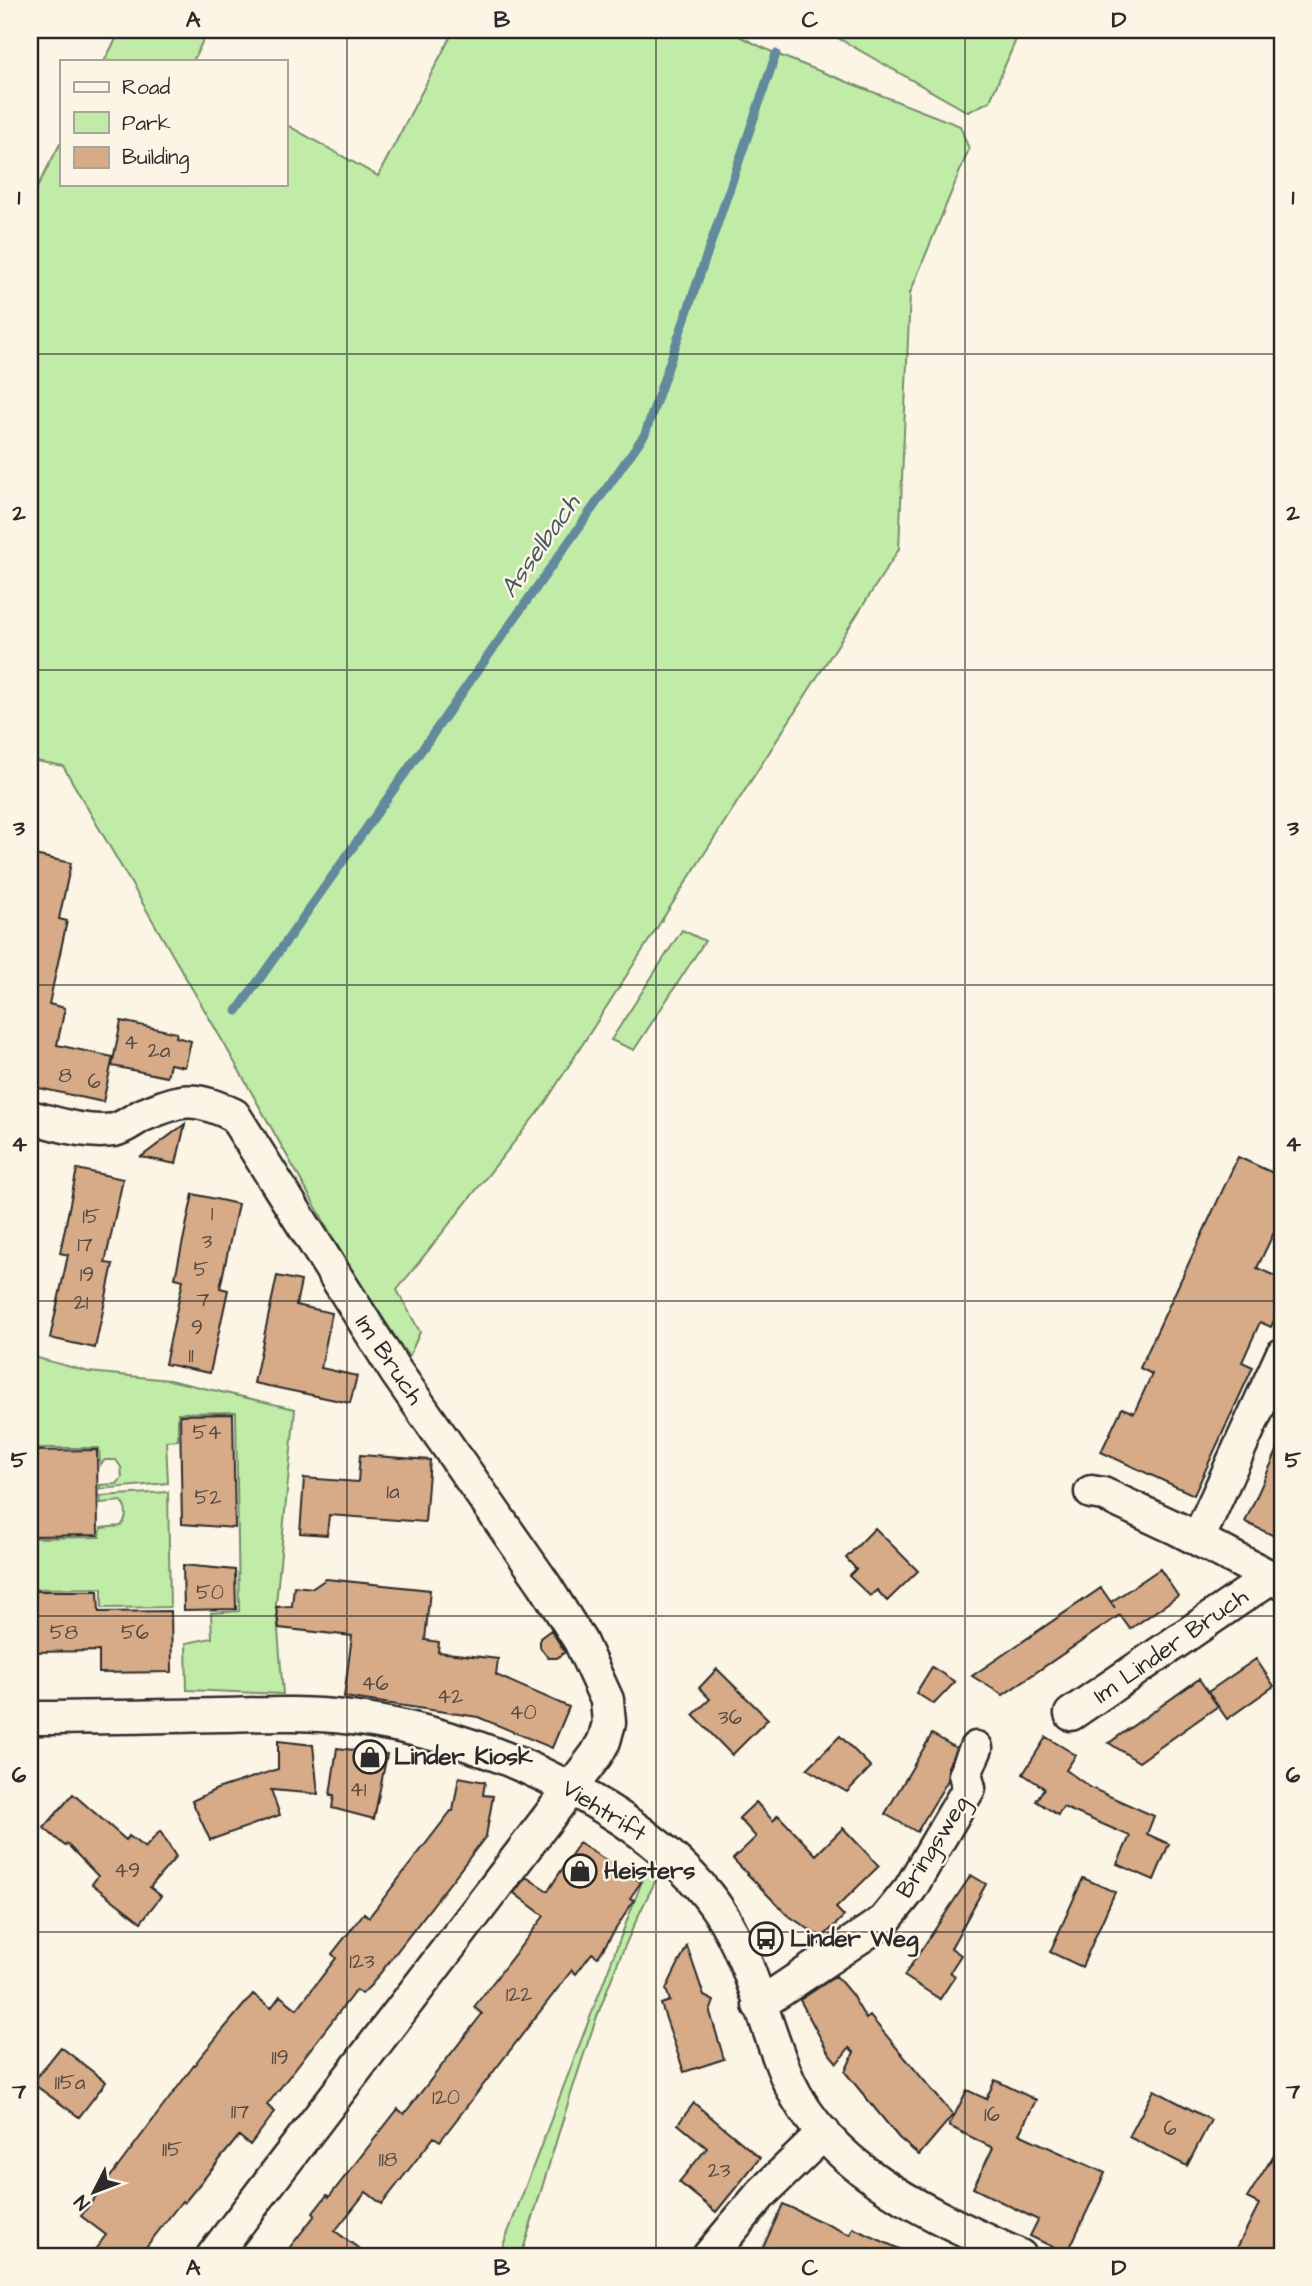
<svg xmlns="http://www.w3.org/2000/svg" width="1312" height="2286" font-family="'Architects Daughter',sans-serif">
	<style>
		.green { fill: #c1eca8; stroke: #768c6a; stroke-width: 2 }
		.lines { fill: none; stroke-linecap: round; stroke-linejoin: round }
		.stream { stroke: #62899c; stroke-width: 9 }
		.building { fill: #d7aa88; stroke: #2b2b2b; stroke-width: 2 }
		.street-casing { stroke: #2b2b2b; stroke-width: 37 }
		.street { stroke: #fcf5e5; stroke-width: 32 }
		.grid { fill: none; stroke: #2b2b2b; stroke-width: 2; stroke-opacity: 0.55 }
		.labels { text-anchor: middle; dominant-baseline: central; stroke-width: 5; stroke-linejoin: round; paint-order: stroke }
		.number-label { font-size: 21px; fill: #564b42 }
		.street-label { font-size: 24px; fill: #2b2b2b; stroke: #fcf5e5 }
		.poi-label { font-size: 24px; font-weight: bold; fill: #2b2b2b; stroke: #fcf5e5; text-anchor: start }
		.water-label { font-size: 26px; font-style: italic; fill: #465a63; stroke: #fcf5e5 }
		.neatline { fill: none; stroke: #2b2b2b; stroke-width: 2.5 }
		.grid-label { font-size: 23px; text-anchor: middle; font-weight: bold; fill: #2b2b2b }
	</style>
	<rect width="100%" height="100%" fill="#fcf5e5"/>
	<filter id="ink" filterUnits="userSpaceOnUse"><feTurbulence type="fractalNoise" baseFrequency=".0143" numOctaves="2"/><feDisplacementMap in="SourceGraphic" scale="14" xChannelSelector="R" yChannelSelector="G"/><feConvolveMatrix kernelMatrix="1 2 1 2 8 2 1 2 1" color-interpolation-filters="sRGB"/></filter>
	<g filter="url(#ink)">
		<path class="green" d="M 121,30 L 208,30 L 193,61 L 104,61 Z
			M 454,30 L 727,30 L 776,54 L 960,126 L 969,149 L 910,293 L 899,549 L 545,1103 L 397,1290 L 420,1332 L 409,1357 L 354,1275 L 226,1047 L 63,766 L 30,760 L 30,201 L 61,142 L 61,184 L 285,184 L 285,124 L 378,176 Z
			M 824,30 L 1020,30 L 990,101 L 968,112 Z
			M 682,930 L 705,941 L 634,1050 L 611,1040 Z
			M 30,1356 L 89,1372 L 169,1380 L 295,1409 L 276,1604 L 283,1694 L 187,1690 L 186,1643 L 212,1638 L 211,1613 L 239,1611 L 236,1412 L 178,1413 L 178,1440 L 166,1441 L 168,1483 L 100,1489 L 100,1485 L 117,1484 L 122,1478 L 121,1467 L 116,1460 L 105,1460 L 100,1465 L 99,1448 L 30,1448 Z
			M 168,1492 L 170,1607 L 102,1608 L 102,1588 L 30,1589 L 30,1538 L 100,1537 L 101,1528 L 121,1526 C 128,1517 127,1511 122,1501 L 101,1503 L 100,1496 Z
			M 642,1870 L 652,1875 L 656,1880 C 594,1999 561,2129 521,2256 L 499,2256 L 642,1881 Z"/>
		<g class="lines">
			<path class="stream" d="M 237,1011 L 645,434 L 776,54"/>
		</g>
		<path class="building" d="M 30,854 L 71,863 L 59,919 L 67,921 L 49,1004 L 65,1008 L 57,1045 L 113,1057 L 103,1102 L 30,1086 L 30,1054 L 32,1043 L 30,1043 Z
			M 121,1021 L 177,1033 L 176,1037 L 191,1041 L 185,1067 L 170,1064 L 167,1077 L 112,1066 Z
			M 185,1124 L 176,1164 L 141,1157 Z
			M 1238,1157 L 1282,1177 L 1282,1231 L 1276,1228 L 1257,1268 L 1282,1279 L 1282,1303 L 1271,1327 L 1260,1322 L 1242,1362 L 1253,1367 L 1194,1495 L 1101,1452 L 1122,1408 L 1134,1413 L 1152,1374 L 1140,1368 Z
			M 77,1169 L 123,1179 L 105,1263 L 113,1264 L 95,1348 L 50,1338 L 68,1255 L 60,1253 Z
			M 193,1194 L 238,1204 L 220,1288 L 228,1290 L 210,1373 L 165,1364 L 183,1280 L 175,1278 Z
			M 277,1276 L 301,1281 L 296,1305 L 332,1313 L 321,1368 L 357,1376 L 350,1403 L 254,1383 Z
			M 233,1414 L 235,1528 L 182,1524 L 180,1415 Z
			M 1282,1440 L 1282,1518 L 1274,1536 L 1245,1522 Z
			M 97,1450 L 98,1535 L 30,1536 L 30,1451 Z
			M 360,1455 L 430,1460 L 425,1522 L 329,1515 L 327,1535 L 300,1533 L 304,1478 L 358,1482 Z
			M 875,1528 L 918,1571 L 887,1601 L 877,1590 L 870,1596 L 849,1576 L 856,1569 L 846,1558 Z
			M 183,1565 L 235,1570 L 236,1609 L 184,1610 Z
			M 1160,1569 L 1178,1596 L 1130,1629 L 1120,1615 L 1003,1695 L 972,1676 L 1101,1588 L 1115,1608 L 1111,1602 Z
			M 326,1579 L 430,1590 L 425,1640 L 439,1642 L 438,1652 L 498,1659 L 496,1675 L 569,1707 L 552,1748 L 478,1717 L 344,1697 L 352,1636 L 279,1628 L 276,1607 L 292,1606 L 294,1586 L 313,1588 Z
			M 30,1591 L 98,1591 L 99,1612 L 171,1611 L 172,1672 L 99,1673 L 99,1651 L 30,1652 Z
			M 551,1630 L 565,1652 L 557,1658 L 548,1658 L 540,1647 L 540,1638 Z
			M 1256,1659 L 1274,1686 L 1227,1719 L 1208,1692 Z
			M 932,1667 L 955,1682 L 934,1704 L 916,1693 Z
			M 717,1669 L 768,1719 L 732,1755 L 693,1715 L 710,1699 L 699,1688 Z
			M 1199,1679 L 1218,1706 L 1139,1762 L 1109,1743 Z
			M 932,1734 L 956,1748 L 948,1767 L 948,1780 L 917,1832 L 885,1814 Z
			M 840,1736 L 871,1767 L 847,1792 L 807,1769 Z
			M 1046,1737 L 1076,1755 L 1066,1770 L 1091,1788 L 1154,1816 L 1147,1834 L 1169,1844 L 1154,1880 L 1117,1864 L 1130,1836 L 1063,1807 L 1058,1815 L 1036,1801 L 1044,1788 L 1023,1774 Z
			M 278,1741 L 313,1745 L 318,1794 L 271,1790 L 280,1815 L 210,1840 L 192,1801 L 217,1789 L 278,1769 Z
			M 337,1748 L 387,1754 L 374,1819 L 332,1808 L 334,1795 L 330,1795 Z
			M 459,1777 L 485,1782 L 483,1795 L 493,1796 L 486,1836 L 371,1985 L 362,1994 L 356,1990 L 267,2105 L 275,2112 L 250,2145 L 239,2136 L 184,2203 L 182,2201 L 139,2256 L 90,2256 L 106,2235 L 81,2216 L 201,2056 L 253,1994 L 271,2008 L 280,1996 L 297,2009 L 336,1958 L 332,1954 L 364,1913 L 369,1917 L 451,1811 L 453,1811 Z
			M 73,1794 L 126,1840 L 129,1836 L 145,1848 L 160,1831 L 176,1857 L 150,1887 L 161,1896 L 141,1922 L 92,1884 L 98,1876 L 67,1844 L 65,1846 L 44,1828 Z
			M 756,1802 L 773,1821 L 778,1815 L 816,1855 L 843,1828 L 879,1866 L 836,1908 L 844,1916 L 822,1938 L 786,1914 L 733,1859 L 756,1837 L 739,1818 Z
			M 579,1843 L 641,1882 L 630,1898 L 634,1900 L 598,1957 L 592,1953 L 576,1974 L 572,1970 L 440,2141 L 434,2137 L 382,2204 L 366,2192 L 335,2231 L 369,2256 L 283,2256 L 315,2215 L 313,2213 L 327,2195 L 329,2197 L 398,2109 L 404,2114 L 482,2014 L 474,2007 L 544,1916 L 514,1893 L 526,1877 L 548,1891 Z
			M 971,1875 L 986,1884 L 951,1948 L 961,1955 L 950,1972 L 955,1976 L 940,1999 L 904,1976 Z
			M 1083,1878 L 1115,1892 L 1082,1967 L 1050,1952 Z
			M 687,1946 L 704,1996 L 714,2001 L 710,2012 L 724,2059 L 684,2072 L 661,2004 L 670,2001 L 666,1989 Z
			M 836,1976 L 852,1995 L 866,2019 L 870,2016 L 953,2115 L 919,2155 L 899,2138 L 845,2072 L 854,2052 L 849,2048 L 837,2063 L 828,2052 L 800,2000 Z
			M 61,2047 L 106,2082 L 79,2117 L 32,2083 Z
			M 995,2080 L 1036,2100 L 1019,2134 L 1105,2173 L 1067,2254 L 1030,2236 L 1038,2220 L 973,2188 L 993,2148 L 949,2126 L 967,2090 L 986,2099 Z
			M 1154,2090 L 1211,2120 L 1187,2166 L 1129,2137 Z
			M 694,2103 L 760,2158 L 716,2212 L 679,2182 L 707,2148 L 678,2124 Z
			M 1282,2142 L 1282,2256 L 1233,2256 L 1259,2204 L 1247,2198 Z
			M 783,2204 L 850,2235 L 853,2228 L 915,2256 L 759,2256 Z"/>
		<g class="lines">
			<defs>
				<path id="street" d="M 30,1117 C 58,1124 85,1134 114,1130 C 124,1128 133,1120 143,1115 C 183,1098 194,1096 234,1115 L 396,1372 L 544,1584 L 580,1641 L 607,1700 L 609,1723 L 604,1741 L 596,1755 L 213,2256
					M 1091,1492 L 1103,1494 L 1178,1529 L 1282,1583
					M 1198,1539 L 1282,1355
					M 1071,1714 L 1271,1577
					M 30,1718 C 94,1718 157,1716 221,1715 C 264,1714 308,1712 351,1718 C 432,1728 512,1756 584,1796 C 633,1823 687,1863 719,1911 C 753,1962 764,2026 789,2082 C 833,2175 933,2215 1020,2256
					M 759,2005 L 884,1921 L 910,1889 L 969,1788 L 965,1774 L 976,1748
					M 709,2256 L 761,2194 L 824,2133"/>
			</defs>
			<use href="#street" class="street-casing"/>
			<use href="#street" class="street"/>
		</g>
	</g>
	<path class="grid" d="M 347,30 L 347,2256M 656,30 L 656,2256M 965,30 L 965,2256M 30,354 L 1282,354M 30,670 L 1282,670M 30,985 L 1282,985M 30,1301 L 1282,1301M 30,1616 L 1282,1616M 30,1932 L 1282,1932"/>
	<defs>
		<symbol id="shop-ring" viewBox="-11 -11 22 22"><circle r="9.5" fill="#fcf5e5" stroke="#2b2b2b" stroke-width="1.5"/><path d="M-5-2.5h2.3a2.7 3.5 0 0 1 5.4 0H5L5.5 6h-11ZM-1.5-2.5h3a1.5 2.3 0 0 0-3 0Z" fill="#2b2b2b"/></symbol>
		<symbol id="bus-ring" viewBox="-11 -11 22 22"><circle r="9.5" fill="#fcf5e5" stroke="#2b2b2b" stroke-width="1.5"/><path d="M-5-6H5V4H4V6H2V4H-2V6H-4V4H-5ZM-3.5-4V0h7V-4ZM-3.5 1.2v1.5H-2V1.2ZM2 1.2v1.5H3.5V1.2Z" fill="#2b2b2b"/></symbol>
	</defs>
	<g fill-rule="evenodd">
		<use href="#shop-ring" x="351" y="1738" width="38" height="38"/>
		<use href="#shop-ring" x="561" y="1852" width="38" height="38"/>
		<use href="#bus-ring" x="747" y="1920" width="38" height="38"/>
	</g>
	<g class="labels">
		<g class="number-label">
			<text x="131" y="1042">4</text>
			<text x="159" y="1050">2a</text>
			<text x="65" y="1075">8</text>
			<text x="94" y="1081">6</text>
			<text x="212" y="1213">1</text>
			<text x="91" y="1216">15</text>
			<text x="207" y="1241">3</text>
			<text x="85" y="1244">17</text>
			<text x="201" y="1269">5</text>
			<text x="87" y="1274">19</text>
			<text x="203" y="1299">7</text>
			<text x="81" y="1302">21</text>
			<text x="197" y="1327">9</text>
			<text x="191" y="1355">11</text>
			<text x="207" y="1432">54</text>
			<text x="393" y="1491">1a</text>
			<text x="208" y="1497">52</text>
			<text x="210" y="1592">50</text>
			<text x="64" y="1632">58</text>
			<text x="135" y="1632">56</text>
			<text x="375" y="1683">46</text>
			<text x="450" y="1696">42</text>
			<text x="523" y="1712">40</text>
			<text x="730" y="1717">36</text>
			<text x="358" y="1789">41</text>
			<text x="127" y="1870">49</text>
			<text x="362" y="1961">123</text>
			<text x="519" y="1994">122</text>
			<text x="280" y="2057">119</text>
			<text x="70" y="2082">115a</text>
			<text x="446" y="2097">120</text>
			<text x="240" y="2111">117</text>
			<text x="992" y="2114">16</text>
			<text x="1170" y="2128">6</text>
			<text x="172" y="2149">115</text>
			<text x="388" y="2159">118</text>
			<text x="719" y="2170">23</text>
		</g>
		<g class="street-label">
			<text transform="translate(389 1360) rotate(56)">Im Bruch</text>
			<text transform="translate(1171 1646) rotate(-35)">Im Linder Bruch</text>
			<text transform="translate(604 1811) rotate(32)">Viehtrift</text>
			<text transform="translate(933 1847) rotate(-58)">Bringsweg</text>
		</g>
		<g class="poi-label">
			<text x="394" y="1757">Linder Kiosk</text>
			<text x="604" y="1871">Heisters</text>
			<text x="790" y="1939">Linder Weg</text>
		</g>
		<g class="water-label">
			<text transform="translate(540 546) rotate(-55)">Asselbach</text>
		</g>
	</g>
	<rect width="1312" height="2286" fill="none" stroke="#fcf5e5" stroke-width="77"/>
	<rect x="60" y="60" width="228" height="126" fill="#fcf5e5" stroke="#a8a49b" stroke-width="2"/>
	<rect x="74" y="82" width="35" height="10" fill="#fcf5e5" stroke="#a8a49b" stroke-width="2"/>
	<text x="122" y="94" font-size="21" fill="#2b2b2b">Road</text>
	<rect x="74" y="112" width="35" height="21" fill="#c1eca8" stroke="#a8a49b" stroke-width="2"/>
	<text x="122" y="130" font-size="21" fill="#2b2b2b">Park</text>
	<rect x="74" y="147" width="35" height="21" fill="#d7aa88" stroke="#a8a49b" stroke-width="2"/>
	<text x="122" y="164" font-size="21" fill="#2b2b2b">Building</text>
	<g transform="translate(94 2192) rotate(228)" stroke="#fcf5e5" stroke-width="5" paint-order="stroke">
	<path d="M0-5L12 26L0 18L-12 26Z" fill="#2b2b2b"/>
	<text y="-10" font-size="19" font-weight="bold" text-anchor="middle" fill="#2b2b2b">N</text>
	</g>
	<rect x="38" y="38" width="1236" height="2210" class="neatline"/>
	<g class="grid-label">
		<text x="193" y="27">A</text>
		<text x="502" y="27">B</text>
		<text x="810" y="27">C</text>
		<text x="1119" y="27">D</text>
		<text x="19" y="204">1</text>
		<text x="1293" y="204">1</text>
		<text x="19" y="520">2</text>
		<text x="1293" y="520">2</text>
		<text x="19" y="835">3</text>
		<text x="1293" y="835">3</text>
		<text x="19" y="1151">4</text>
		<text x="1293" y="1151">4</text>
		<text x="19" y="1467">5</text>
		<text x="1293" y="1467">5</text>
		<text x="19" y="1782">6</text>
		<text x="1293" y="1782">6</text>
		<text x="19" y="2098">7</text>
		<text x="1293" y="2098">7</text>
		<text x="193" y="2275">A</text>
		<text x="502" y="2275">B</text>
		<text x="810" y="2275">C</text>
		<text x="1119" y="2275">D</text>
	</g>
</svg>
